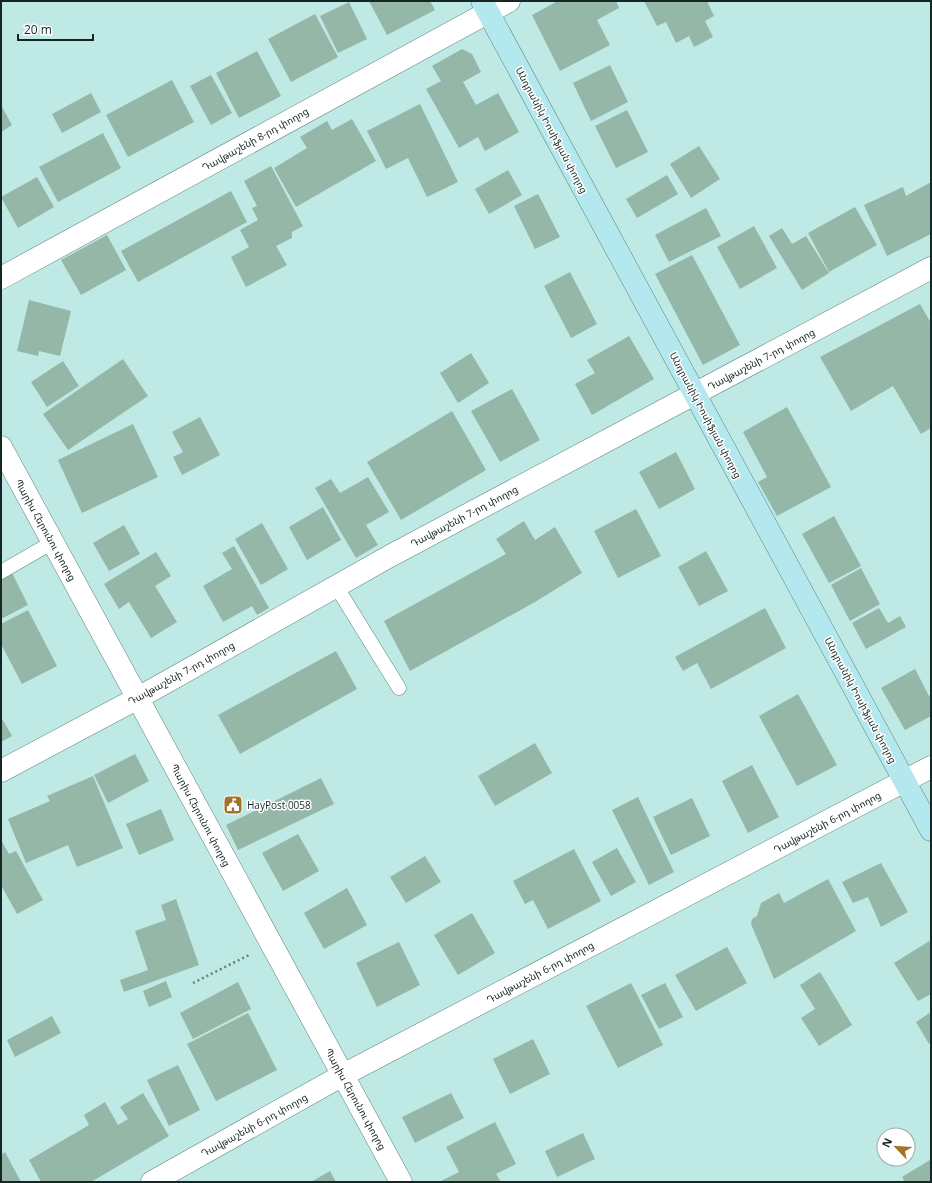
<svg xmlns="http://www.w3.org/2000/svg" width="932" height="1183" font-family="'Open Sans','Noto Sans Armenian',sans-serif">
	<style>
		.building { fill: #95b7a7 }
		.lines { fill: none; stroke-linecap: round; stroke-linejoin: round }
		.lane-casing { stroke: #5e8681; stroke-width: 15 }
		.street-casing { stroke: #5e8681; stroke-width: 23 }
		.secondary-casing { stroke: #5e8681; stroke-width: 23 }
		.path { stroke: #65817e; stroke-width: 2.5; stroke-dasharray: 2 3; stroke-linecap: butt }
		.lane { stroke: #fff; stroke-width: 14 }
		.street { stroke: #fff; stroke-width: 22 }
		.secondary { stroke: #b2e8ee; stroke-width: 22 }
		.labels { text-anchor: middle; dominant-baseline: central; stroke-width: 3; stroke-linejoin: round; paint-order: stroke }
		.street-label { font-size: 10px; fill: #162624; stroke: #fff }
		.poi-label { font-size: 10px; fill: #162624; stroke: #fff; text-anchor: start }
	</style>
	<rect width="100%" height="100%" fill="#bfe9e4"/>
	<path class="building" d="M 369,1 L 430,1 L 435,10 L 387,35 Z
		M 558,1 L 616,1 L 619,8 L 597,20 L 610,45 L 560,71 L 532,15 Z
		M 644,1 L 707,1 L 714,16 L 705,21 L 713,37 L 694,47 L 689,36 L 676,43 L 666,22 L 657,26 Z
		M 349,2 L 367,39 L 338,53 L 320,16 Z
		M 315,14 L 338,57 L 291,82 L 268,39 Z
		M 462,49 L 472,54 L 481,72 L 463,82 L 476,105 L 498,93 L 519,132 L 485,151 L 478,137 L 459,148 L 426,89 L 441,81 L 432,66 Z
		M 257,51 L 281,96 L 239,118 L 216,73 Z
		M 610,65 L 628,102 L 591,121 L 573,83 Z
		M 211,75 L 232,113 L 211,125 L 190,86 Z
		M 172,80 L 194,122 L 128,157 L 106,115 Z
		M 91,93 L 101,112 L 62,133 L 52,114 Z
		M 420,104 L 458,182 L 427,197 L 408,158 L 386,169 L 367,131 Z
		M 1,105 L 12,125 L 1,132 Z
		M 627,110 L 648,152 L 616,168 L 595,126 Z
		M 352,119 L 376,161 L 296,207 L 274,168 L 307,148 L 300,137 L 327,121 L 332,130 Z
		M 103,133 L 121,168 L 58,202 L 39,167 Z
		M 699,146 L 720,179 L 691,198 L 670,164 Z
		M 271,166 L 303,226 L 292,232 L 292,238 L 276,246 L 287,265 L 246,287 L 231,257 L 249,247 L 240,230 L 258,220 L 252,208 L 257,206 L 244,181 Z
		M 508,170 L 522,195 L 489,214 L 475,189 Z
		M 667,175 L 678,194 L 637,218 L 626,199 Z
		M 37,177 L 54,207 L 18,228 L 1,197 Z
		M 931,182 L 931,234 L 887,256 L 864,205 L 903,187 L 906,196 Z
		M 231,191 L 247,222 L 138,282 L 121,251 Z
		M 538,194 L 560,237 L 535,249 L 514,206 Z
		M 855,207 L 877,245 L 829,272 L 808,233 Z
		M 706,208 L 721,236 L 669,262 L 655,235 Z
		M 754,226 L 777,268 L 740,289 L 717,247 Z
		M 782,228 L 792,244 L 806,236 L 829,273 L 802,290 L 769,236 Z
		M 107,235 L 126,270 L 81,295 L 61,260 Z
		M 692,255 L 740,345 L 703,365 L 655,274 Z
		M 570,272 L 597,324 L 571,338 L 544,286 Z
		M 29,300 L 71,311 L 60,356 L 39,351 L 38,356 L 17,351 Z
		M 920,304 L 931,323 L 931,428 L 921,434 L 893,386 L 851,411 L 820,357 Z
		M 629,336 L 654,379 L 592,415 L 575,384 L 595,373 L 587,360 Z
		M 471,353 L 489,383 L 458,403 L 440,373 Z
		M 123,359 L 148,396 L 68,450 L 43,414 Z
		M 63,361 L 79,386 L 47,407 L 31,382 Z
		M 512,389 L 540,440 L 500,462 L 471,411 Z
		M 787,407 L 831,487 L 777,516 L 758,482 L 767,477 L 743,432 Z
		M 452,411 L 486,470 L 401,520 L 367,462 Z
		M 200,417 L 220,455 L 182,475 L 173,457 L 183,452 L 172,432 Z
		M 133,424 L 158,477 L 82,513 L 58,460 Z
		M 676,452 L 695,489 L 659,509 L 639,472 Z
		M 368,477 L 389,512 L 366,525 L 378,545 L 356,558 L 315,488 L 331,479 L 340,493 Z
		M 323,507 L 341,540 L 307,560 L 289,527 Z
		M 636,509 L 661,556 L 618,578 L 594,531 Z
		M 834,516 L 861,566 L 829,583 L 802,534 Z
		M 524,521 L 535,540 L 555,527 L 582,573 L 535,602 L 410,671 L 384,621 L 506,554 L 496,539 Z
		M 262,523 L 288,569 L 261,585 L 235,539 Z
		M 124,525 L 140,554 L 109,571 L 93,543 Z
		M 234,546 L 269,608 L 257,615 L 252,606 L 223,622 L 203,586 L 232,569 L 222,553 Z
		M 706,551 L 728,591 L 699,606 L 678,567 Z
		M 156,552 L 171,576 L 155,586 L 177,622 L 151,638 L 129,602 L 119,609 L 104,584 Z
		M 861,568 L 880,604 L 850,621 L 831,585 Z
		M 11,571 L 28,605 L 1,619 L 1,576 Z
		M 765,608 L 786,648 L 711,689 L 697,663 L 683,671 L 675,657 Z
		M 879,608 L 888,623 L 900,616 L 906,627 L 866,649 L 852,623 Z
		M 28,610 L 57,666 L 22,684 L 1,644 L 1,624 Z
		M 336,651 L 357,689 L 240,754 L 218,715 Z
		M 915,669 L 929,696 L 931,695 L 931,716 L 905,730 L 881,688 Z
		M 798,694 L 837,765 L 797,786 L 759,716 Z
		M 1,717 L 12,736 L 1,742 Z
		M 535,743 L 552,773 L 495,806 L 478,776 Z
		M 135,754 L 149,781 L 108,803 L 94,775 Z
		M 752,765 L 779,817 L 748,833 L 722,781 Z
		M 93,776 L 123,848 L 77,867 L 68,845 L 26,863 L 8,819 L 50,801 L 47,796 Z
		M 321,778 L 334,804 L 238,850 L 226,825 Z
		M 638,797 L 674,872 L 649,885 L 612,810 Z
		M 692,798 L 710,836 L 671,855 L 653,817 Z
		M 161,809 L 174,840 L 139,855 L 126,824 Z
		M 298,834 L 319,871 L 283,891 L 262,853 Z
		M 1,840 L 9,854 L 16,851 L 43,900 L 17,914 L 1,885 Z
		M 617,848 L 636,882 L 611,896 L 592,862 Z
		M 574,849 L 601,901 L 548,929 L 533,900 L 525,904 L 513,881 Z
		M 425,856 L 441,882 L 406,903 L 390,877 Z
		M 881,863 L 908,912 L 881,927 L 868,897 L 853,903 L 842,882 Z
		M 828,879 L 856,931 L 774,979 L 751,924 L 752,919 L 757,916 L 761,903 L 779,893 L 784,903 Z
		M 347,888 L 367,925 L 324,949 L 304,913 Z
		M 176,899 L 199,965 L 124,992 L 120,980 L 148,970 L 135,931 L 166,920 L 161,905 Z
		M 472,913 L 495,953 L 458,975 L 434,935 Z
		M 931,940 L 931,994 L 918,1001 L 894,963 Z
		M 399,942 L 420,985 L 377,1007 L 356,963 Z
		M 727,947 L 747,983 L 696,1011 L 675,975 Z
		M 820,972 L 852,1025 L 819,1046 L 801,1018 L 815,1009 L 800,985 Z
		M 166,981 L 172,997 L 149,1007 L 143,991 Z
		M 238,982 L 251,1009 L 193,1039 L 180,1013 Z
		M 631,983 L 663,1045 L 618,1068 L 586,1006 Z
		M 665,983 L 683,1017 L 659,1029 L 641,995 Z
		M 931,1012 L 931,1042 L 929,1044 L 916,1022 Z
		M 248,1013 L 277,1070 L 216,1101 L 187,1044 Z
		M 52,1016 L 61,1033 L 15,1057 L 7,1040 Z
		M 533,1039 L 550,1074 L 510,1094 L 493,1059 Z
		M 178,1065 L 200,1110 L 169,1126 L 147,1080 Z
		M 143,1093 L 169,1136 L 91,1182 L 41,1182 L 29,1160 L 89,1125 L 84,1115 L 105,1102 L 118,1125 L 128,1119 L 120,1107 Z
		M 451,1093 L 464,1118 L 415,1143 L 402,1117 Z
		M 495,1122 L 516,1164 L 496,1174 L 501,1182 L 439,1182 L 459,1172 L 446,1147 Z
		M 583,1133 L 595,1159 L 557,1177 L 545,1151 Z
		M 5,1152 L 21,1182 L 1,1182 L 1,1155 Z
		M 930,1160 L 931,1182 L 905,1182 L 902,1177 Z
		M 330,1171 L 336,1182 L 311,1182 Z"/>
	<g class="lines">
		<defs>
			<path id="lane" d="M 1,572 L 53,542
				M 336,586 L 399,688"/>
			<path id="street" d="M 1,278 L 509,1
				M 1,447 L 401,1182
				M 1,771 L 138,698 L 390,556 L 931,268
				M 152,1182 L 343,1075 L 931,767"/>
			<path id="secondary" d="M 482,1 L 931,830"/>
		</defs>
		<use href="#lane" class="lane-casing"/>
		<use href="#street" class="street-casing"/>
		<use href="#secondary" class="secondary-casing"/>
		<path class="path" d="M 193,983 L 251,954"/>
		<use href="#lane" class="lane"/>
		<use href="#street" class="street"/>
		<use href="#secondary" class="secondary"/>
	</g>
	<defs>
		<symbol id="civic-square" viewBox="-11 -11 22 22"><rect x="-9" y="-9" width="18" height="18" rx="4" fill="#a37327" stroke="#fff"/><path d="M-.6-6.5H3V-4.5H.6V-3L4-1V1h2V6H-6V1h2V-1L-.6-3ZM-1.2 2.5V6h2.4V2.5Z" fill="#fff"/></symbol>
	</defs>
	<g fill-rule="evenodd">
		<use href="#civic-square" x="222" y="794" width="22" height="22"/>
	</g>
	<g class="labels">
		<g class="street-label">
			<text transform="translate(552 130) rotate(62)">Անդրանիկ Իոսիֆյան փողոց</text>
			<text transform="translate(255 139) rotate(-29)">Դավթաշենի 8-րդ փողոց</text>
			<text transform="translate(761 359) rotate(-28)">Դավթաշենի 7-րդ փողոց</text>
			<text transform="translate(706 415) rotate(62)">Անդրանիկ Իոսիֆյան փողոց</text>
			<text transform="translate(464 516) rotate(-28)">Դավթաշենի 7-րդ փողոց</text>
			<text transform="translate(46 530) rotate(61)">Պարիս Հերունու փողոց</text>
			<text transform="translate(181 673) rotate(-29)">Դավթաշենի 7-րդ փողոց</text>
			<text transform="translate(861 700) rotate(62)">Անդրանիկ Իոսիֆյան փողոց</text>
			<text transform="translate(201 815) rotate(62)">Պարիս Հերունու փողոց</text>
			<text transform="translate(827 822) rotate(-28)">Դավթաշենի 6-րդ փողոց</text>
			<text transform="translate(540 972) rotate(-28)">Դավթաշենի 6-րդ փողոց</text>
			<text transform="translate(356 1099) rotate(61)">Պարիս Հերունու փողոց</text>
			<text transform="translate(254 1125) rotate(-29)">Դավթաշենի 6-րդ փողոց</text>
		</g>
		<g class="poi-label">
			<text x="247" y="805">HayPost 0058</text>
		</g>
	</g>
	<rect width="932" height="1183" fill="none" stroke="#162624" stroke-width="4"/>
	<g transform="translate(896 1147) rotate(295)"><circle r="19" fill="#ffffff" stroke="#a2a8a7"/>
	<path d="M0-3L7 15L0 10L-7 15Z" fill="#a37327"/>
	<text y="-6" font-size="11" font-weight="bold" text-anchor="middle" fill="#162624">N</text>
	</g>
	<path d="M18 34v6h75v-6" fill="none" stroke="#162624" stroke-width="2"/>
	<text x="24" y="34" font-size="12" fill="#162624" stroke="#ffffff" stroke-width="3" paint-order="stroke">20 m</text>
</svg>
